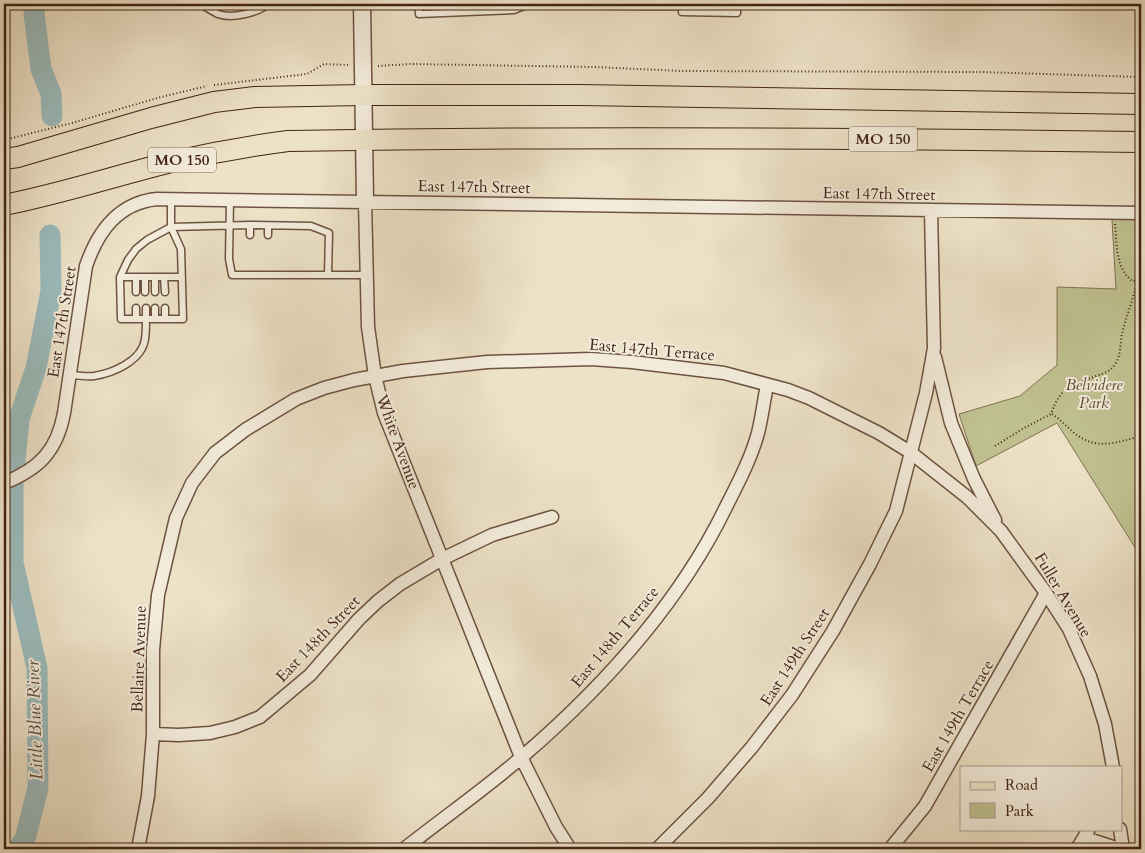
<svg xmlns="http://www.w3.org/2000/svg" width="1145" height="853" font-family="Cardo,serif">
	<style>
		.park { fill: #c0c191; stroke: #827253 }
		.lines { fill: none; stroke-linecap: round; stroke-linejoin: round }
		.river { stroke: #9bbcbd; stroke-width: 21 }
		.service-casing { stroke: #6e5342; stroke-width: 9 }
		.minor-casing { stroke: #6e5342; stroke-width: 15 }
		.tertiary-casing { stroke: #6e5342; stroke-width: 19 }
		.primary-casing { stroke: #432315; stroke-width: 22 }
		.path { stroke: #432315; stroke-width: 2; stroke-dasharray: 1 2.5; stroke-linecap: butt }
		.service { stroke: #f3ecdb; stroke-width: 6 }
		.minor { stroke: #f3ecdb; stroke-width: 12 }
		.tertiary { stroke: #f3ecdb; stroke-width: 16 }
		.primary { stroke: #ede2c7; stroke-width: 20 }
		.labels { text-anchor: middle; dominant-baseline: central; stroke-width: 4; stroke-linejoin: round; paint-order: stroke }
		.shield { fill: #f3ecdb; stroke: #785f50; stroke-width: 1 }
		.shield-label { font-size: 15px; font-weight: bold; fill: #432315 }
		.street-label { font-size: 16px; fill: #432315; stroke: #f3ecdb }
		.park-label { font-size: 16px; font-style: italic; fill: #624a34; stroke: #f3ecdb }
		.water-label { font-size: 18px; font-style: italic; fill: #5d5147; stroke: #f3ecdb }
	</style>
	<rect width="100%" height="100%" fill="#ede2c7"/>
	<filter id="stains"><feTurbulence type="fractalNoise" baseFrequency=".004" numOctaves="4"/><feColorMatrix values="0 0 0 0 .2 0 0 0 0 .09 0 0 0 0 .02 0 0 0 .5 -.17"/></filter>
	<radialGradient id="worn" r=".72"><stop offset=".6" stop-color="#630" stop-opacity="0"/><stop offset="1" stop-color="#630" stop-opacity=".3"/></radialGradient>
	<path class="park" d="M 1112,219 L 1141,220 L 1141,557 L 1057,423 L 976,466 L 959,414 L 1020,396 L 1057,365 L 1057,287 L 1116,289 Z"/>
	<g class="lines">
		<path class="river" d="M 35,4 L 34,14 L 41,69 L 51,94 L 52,116
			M 18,849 L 25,839 L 38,788 L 37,668 L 13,563 L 13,482 L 19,419 L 36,368 L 51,291 L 50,235"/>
		<defs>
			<path id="service" d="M 200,4 C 206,7 212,11 218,14 C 231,19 258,13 268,4
				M 418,4 L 419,14 L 514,10 L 526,5 L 653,6 L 653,4
				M 682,4 L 682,12 L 737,13 L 737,4
				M 653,6 L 682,6
				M 230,200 L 229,259 L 232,275 L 367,275
				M 250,225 L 250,235
				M 268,226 L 268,235
				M 120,277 L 182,277
				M 136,277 L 136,292
				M 145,277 L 145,292
				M 155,277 L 155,292
				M 164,277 L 165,292
				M 136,308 L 136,319
				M 146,308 L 146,319 L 121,319 L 120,277 L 128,260 L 136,249 L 147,240 L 171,227 L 250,225 L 311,226 L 329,233 L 328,275
				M 165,308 L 165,319
				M 155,319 L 155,308
				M 70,375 C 78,375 86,377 94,376 C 113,373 142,361 145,339 C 146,332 146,325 146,319 L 183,319 L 181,249 L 171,227 L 171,200"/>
			<path id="minor" d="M 365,201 L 368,327 L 375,376 L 384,413 L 521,757 L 556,827 L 570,849
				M 935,357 L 951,423 L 974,479 L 995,520
				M 4,483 C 39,469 57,451 64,413 L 86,266 C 98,231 118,203 157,199 L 1141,213
				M 153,734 L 179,735 L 210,733 L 235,727 L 260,717 L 310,675 L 359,619 L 378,601 L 400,584 L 442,559 L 492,535 L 552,517
				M 1120,829 L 1123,849
				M 1085,838 L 1119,849
				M 138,849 L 148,796 L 153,734 L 153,650 L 158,595 L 176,518 L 192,483 L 215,453 L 245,430 L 296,399 L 324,388 L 354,380 L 403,371 L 487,362 L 591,359 L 632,362 L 724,373 L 788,390 L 809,398 L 879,433 L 910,452 L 967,497 L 1001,531 L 1046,593 L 1069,629 L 1090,676 L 1105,724 L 1113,767
				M 404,849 C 443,818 485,789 523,756 C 603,687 678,605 725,509 C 737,485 751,459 758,433 C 762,417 764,400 767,385
				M 657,849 L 708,798 L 752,747 L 792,695 L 833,631 L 870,564 L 896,511 L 926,393 L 934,348 L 931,211
				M 890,849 L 925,806 L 1046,593
				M 1077,849 L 1089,829"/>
			<path id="tertiary" d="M 362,4 L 365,201"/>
			<path id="primary" d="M 4,159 L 18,157 L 151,118 L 214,102 L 255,97 L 363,95 L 580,95 L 1141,104
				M 4,205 C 60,194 115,176 171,162 C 210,153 249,146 288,141 C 572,136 857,138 1141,142"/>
		</defs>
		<use href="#service" class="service-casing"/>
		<use href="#minor" class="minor-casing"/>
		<use href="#tertiary" class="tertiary-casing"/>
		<use href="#primary" class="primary-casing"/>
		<path class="path" d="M 378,66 L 410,64 L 594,67 L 682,71 L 981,72 L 1141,77
			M 214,85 L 307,74 L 324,64 L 348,65
			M 4,140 L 72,123 L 161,97 L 207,86
			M 1115,224 C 1117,244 1115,267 1132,281 L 1141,281
			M 1052,414 C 1060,419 1066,426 1073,432 C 1096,451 1115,443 1141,436
			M 995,446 L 1024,428 L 1051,414 C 1061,385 1073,385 1099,375 C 1105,373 1112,370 1115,364 C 1121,356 1120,344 1122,334 C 1126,317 1133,300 1137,282"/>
		<use href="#service" class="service"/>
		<use href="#minor" class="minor"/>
		<use href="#tertiary" class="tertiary"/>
		<use href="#primary" class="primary"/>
	</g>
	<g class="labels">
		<g class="shield">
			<rect x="849" y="126.5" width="68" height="25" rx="4"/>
			<rect x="148" y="147.5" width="68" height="25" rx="4"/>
		</g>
		<g class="shield-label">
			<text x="883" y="139">MO 150</text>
			<text x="182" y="160">MO 150</text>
		</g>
		<g class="street-label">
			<text transform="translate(474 187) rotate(1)">East 147th Street</text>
			<text transform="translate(879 194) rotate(1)">East 147th Street</text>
			<text transform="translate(62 322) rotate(-81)">East 147th Street</text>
			<text transform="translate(652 350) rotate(5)">East 147th Terrace</text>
			<text transform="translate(398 442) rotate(70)">White Avenue</text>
			<text transform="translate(1063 595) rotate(59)">Fuller Avenue</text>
			<text transform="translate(615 637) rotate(-50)">East 148th Terrace</text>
			<text transform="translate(318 639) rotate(-46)">East 148th Street</text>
			<text transform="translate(795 657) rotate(-57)">East 149th Street</text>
			<text transform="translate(139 659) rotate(-88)">Bellaire Avenue</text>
			<text transform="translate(958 716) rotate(-60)">East 149th Terrace</text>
		</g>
		<g class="park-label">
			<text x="1094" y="385">Belvidere<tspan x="1094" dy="18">Park</tspan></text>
		</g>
		<g class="water-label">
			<text transform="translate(35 720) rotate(-92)">Little Blue River</text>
		</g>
	</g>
	<rect width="1145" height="853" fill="none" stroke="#ede2c7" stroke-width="20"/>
	<rect x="5" y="5" width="1135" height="843" fill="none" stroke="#432315" stroke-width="2.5"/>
	<rect x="10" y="10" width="1125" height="833" fill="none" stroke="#432315"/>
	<rect x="960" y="766" width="162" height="65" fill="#f3ecdb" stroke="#ad9c8c"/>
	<rect x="970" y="782" width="25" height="8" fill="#ede2c7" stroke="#ad9c8c"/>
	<text x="1005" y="790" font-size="15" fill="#432315">Road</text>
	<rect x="970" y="803" width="25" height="15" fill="#c0c191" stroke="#ad9c8c"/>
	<text x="1005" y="816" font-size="15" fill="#432315">Park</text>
	<rect width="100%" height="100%" filter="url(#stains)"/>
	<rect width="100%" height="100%" fill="url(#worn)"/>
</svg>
